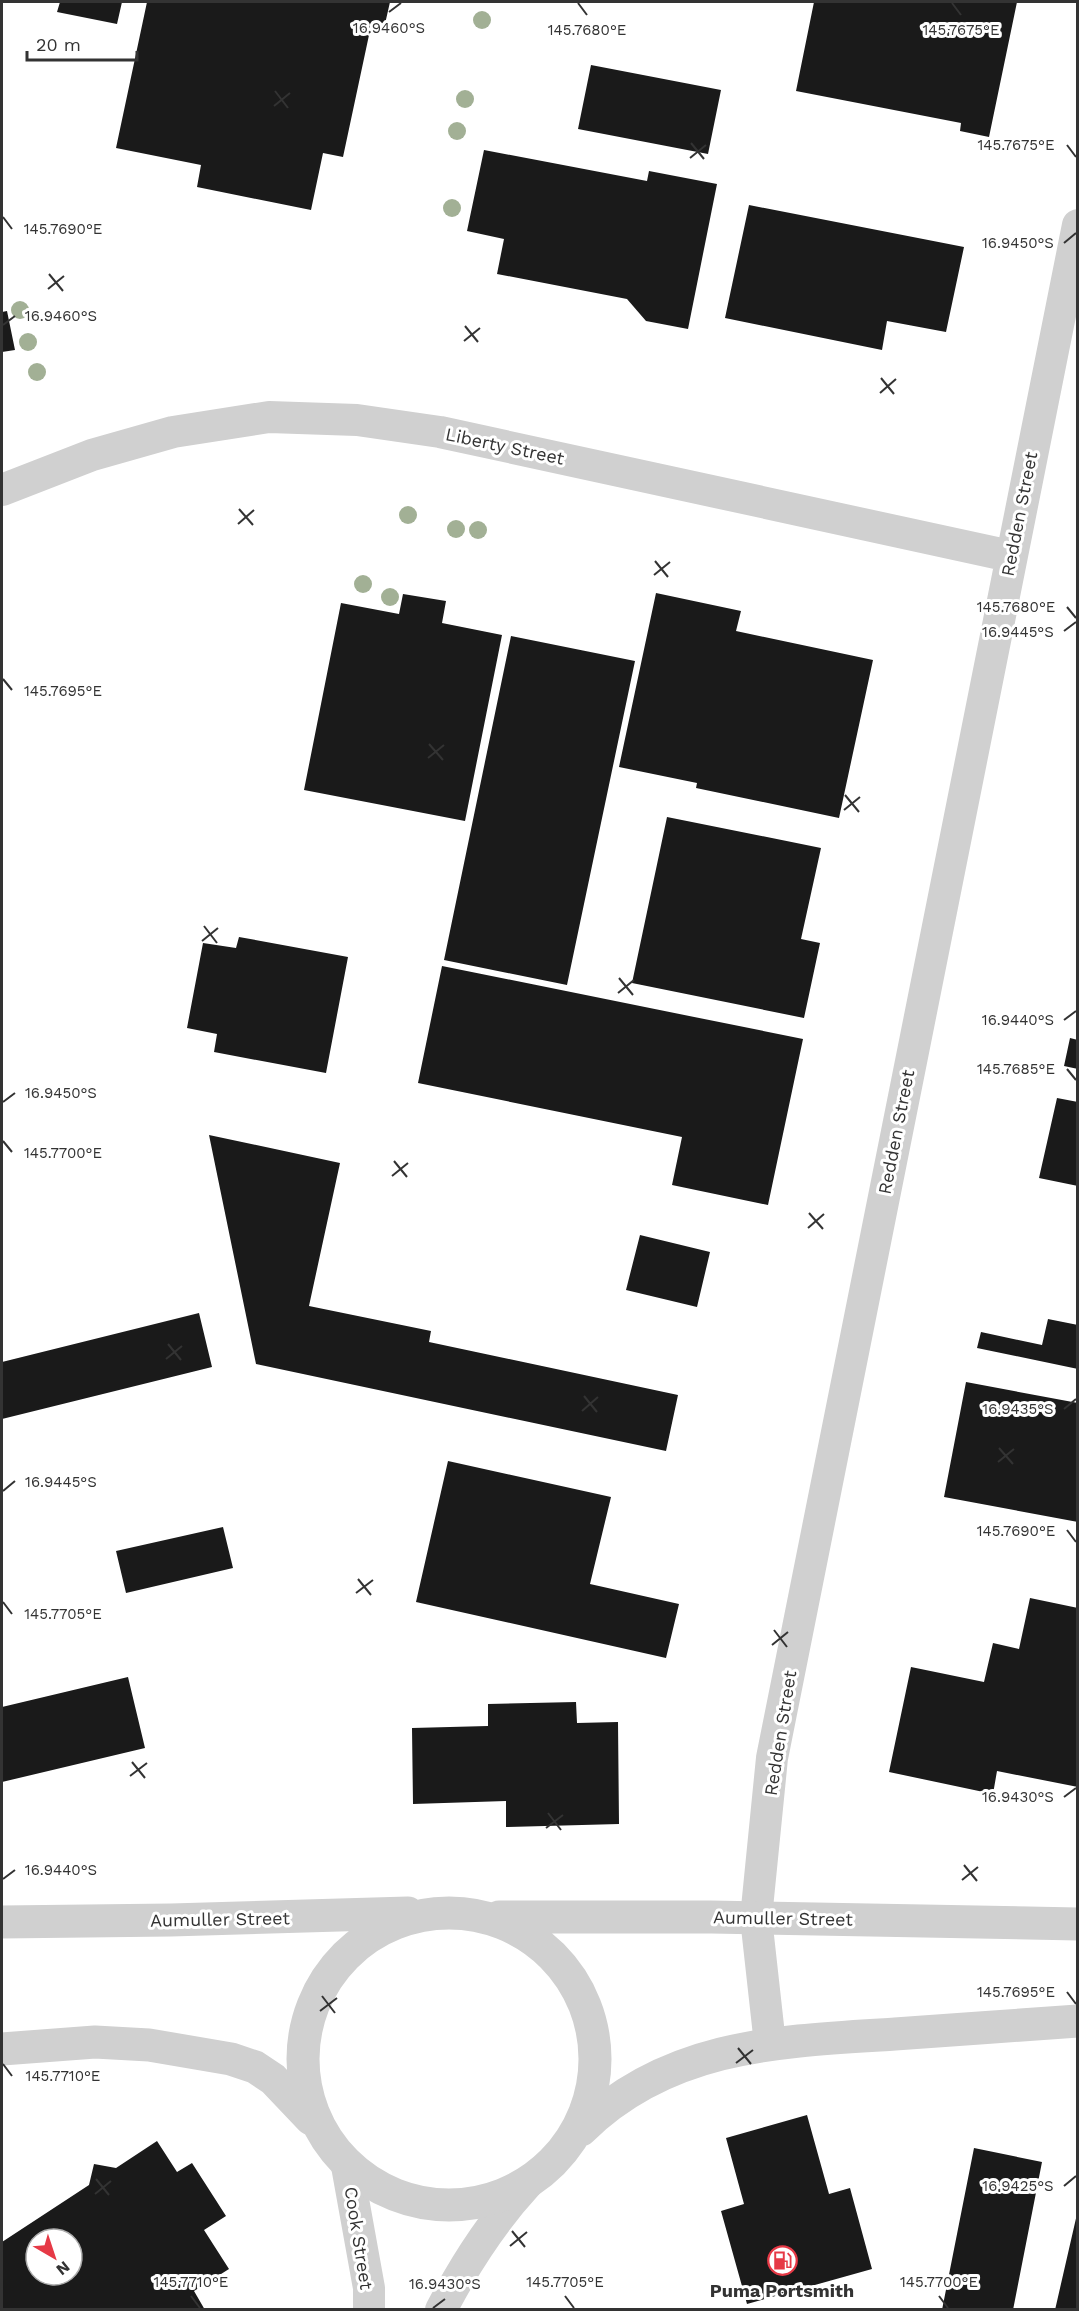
<svg xmlns="http://www.w3.org/2000/svg" width="1079" height="2311" font-family="'Work Sans',sans-serif">
	<style>
		.building { fill: #1a1a1a; fill-rule: evenodd }
		.lines { fill: none; stroke-linecap: round; stroke-linejoin: round }
		.minor { stroke: #d0d0d0; stroke-width: 32 }
		.tertiary { stroke: #d0d0d0; stroke-width: 33 }
		.tree { fill: #a2b095 }
		.ticks { fill: none; stroke: #333; stroke-width: 2 }
		.labels { text-anchor: middle; dominant-baseline: central; stroke-width: 6; stroke-linejoin: round; paint-order: stroke }
		.street-label { font-size: 18px; fill: #333; stroke: #fff }
		.poi-label { font-size: 18px; font-weight: bold; fill: #333; stroke: #fff }
		.ticks-label { font-size: 15px; text-anchor: middle; fill: #333; stroke: #fff; stroke-width: 6; stroke-linejoin: round; paint-order: stroke }
	</style>
	<rect width="100%" height="100%" fill="#fff"/>
	<path class="building" d="M 60,2 L 122,2 L 117,24 L 57,12 Z
		M 147,2 L 390,2 L 385,24 L 372,21 L 343,157 L 323,153 L 311,210 L 197,187 L 201,165 L 116,148 Z
		M 814,2 L 1017,2 L 989,137 L 960,131 L 961,123 L 796,91 Z
		M 591,65 L 721,90 L 708,154 L 578,129 Z
		M 484,150 L 647,181 L 649,171 L 717,184 L 688,329 L 646,321 L 627,299 L 497,274 L 504,239 L 467,231 Z
		M 749,205 L 964,247 L 946,332 L 887,321 L 882,350 L 725,318 Z
		M 7,311 L 15,350 L 2,352 L 2,312 Z
		M 656,593 L 741,611 L 736,631 L 873,660 L 839,818 L 696,788 L 697,783 L 619,767 Z
		M 403,594 L 446,601 L 442,623 L 502,635 L 465,821 L 304,790 L 341,603 L 399,614 Z
		M 511,636 L 635,661 L 567,985 L 444,960 Z
		M 667,817 L 821,848 L 801,939 L 820,943 L 804,1018 L 632,983 Z
		M 239,937 L 348,957 L 326,1073 L 214,1052 L 217,1034 L 187,1028 L 203,943 L 236,948 Z
		M 442,966 L 803,1039 L 768,1205 L 672,1185 L 682,1137 L 418,1083 Z
		M 1070,1038 L 1078,1040 L 1078,1069 L 1064,1066 Z
		M 1057,1098 L 1078,1102 L 1078,1186 L 1039,1178 Z
		M 209,1135 L 340,1163 L 309,1306 L 431,1331 L 429,1342 L 678,1395 L 666,1451 L 256,1364 Z
		M 640,1235 L 710,1252 L 697,1307 L 626,1290 Z
		M 199,1313 L 212,1367 L 2,1419 L 2,1362 Z
		M 1048,1319 L 1078,1325 L 1078,1369 L 977,1348 L 981,1332 L 1042,1345 Z
		M 966,1382 L 1078,1403 L 1078,1522 L 944,1497 Z
		M 448,1461 L 611,1497 L 590,1584 L 679,1604 L 666,1658 L 416,1602 Z
		M 223,1527 L 233,1568 L 126,1593 L 116,1551 Z
		M 1030,1598 L 1078,1608 L 1078,1787 L 997,1771 L 993,1794 L 889,1772 L 911,1667 L 984,1682 L 993,1643 L 1019,1649 Z
		M 128,1677 L 145,1748 L 2,1782 L 2,1707 Z
		M 576,1702 L 577,1723 L 618,1722 L 619,1824 L 506,1827 L 506,1801 L 413,1804 L 412,1728 L 488,1726 L 488,1704 Z
		M 807,2115 L 829,2194 L 850,2188 L 872,2269 L 747,2304 L 721,2211 L 744,2204 L 726,2138 Z
		M 157,2141 L 177,2172 L 192,2163 L 226,2216 L 204,2230 L 229,2269 L 194,2291 L 205,2310 L 2,2310 L 2,2242 L 89,2185 L 94,2164 L 116,2168 ZM 36,2239 L 72,2239 L 72,2275 L 36,2275 Z
		M 974,2148 L 1042,2162 L 1013,2310 L 942,2310 Z
		M 1077,2214 L 1078,2310 L 1055,2310 Z"/>
	<g class="lines">
		<path class="minor" d="M 2,490 L 92,455 L 173,432 L 269,417 L 357,420 L 440,432 L 1010,556
			M 770,2044 L 756,1918 L 772,1758 L 1078,225
			M 347,2166 L 369,2288 L 369,2310
			M 441,2310 C 465,2264 492,2222 527,2184"/>
		<path class="tertiary" d="M303 2059a146 146 0 1 1 292 0a146 146 0 1 1-292 0Z
			M 499,1917 L 711,1917 L 1078,1924
			M 2,1922 L 171,1920 L 408,1913
			M 2,2049 L 95,2042 L 149,2045 L 231,2059 L 255,2067 L 273,2079 L 311,2119
			M 581,2130 C 668,2044 781,2041 895,2034 C 956,2030 1017,2025 1078,2021"/>
	</g>
	<g class="tree">
		<circle cx="482" cy="20" r="9"/>
		<circle cx="465" cy="99" r="9"/>
		<circle cx="457" cy="131" r="9"/>
		<circle cx="452" cy="208" r="9"/>
		<circle cx="20" cy="310" r="9"/>
		<circle cx="28" cy="342" r="9"/>
		<circle cx="37" cy="372" r="9"/>
		<circle cx="408" cy="515" r="9"/>
		<circle cx="456" cy="529" r="9"/>
		<circle cx="478" cy="530" r="9"/>
		<circle cx="363" cy="584" r="9"/>
		<circle cx="390" cy="597" r="9"/>
	</g>
	<path class="ticks" d="M 578,3 L 587,15M 952,3 L 961,15M 389,12 L 401,3M 275,91 L 288,108M 274,106 L 290,93M 691,143 L 704,159M 1067,145 L 1076,157M 690,158 L 706,145M 3,217 L 12,229M 1064,243 L 1076,233M 49,274 L 63,291M 48,289 L 64,276M 3,325 L 15,316M 465,326 L 478,342M 464,341 L 480,328M 881,378 L 894,394M 880,393 L 896,379M 239,509 L 253,525M 238,524 L 254,510M 655,561 L 668,577M 654,575 L 670,562M 1067,607 L 1076,618M 1064,631 L 1076,622M 3,679 L 12,690M 429,744 L 443,760M 428,758 L 444,745M 845,795 L 859,812M 844,810 L 860,797M 204,926 L 217,943M 202,941 L 218,928M 619,978 L 633,995M 618,993 L 634,980M 1064,1020 L 1076,1011M 1067,1069 L 1076,1080M 3,1102 L 15,1093M 3,1141 L 12,1152M 394,1161 L 407,1177M 392,1176 L 408,1163M 809,1213 L 823,1229M 808,1228 L 824,1214M 168,1344 L 181,1360M 166,1359 L 182,1346M 584,1396 L 597,1412M 1064,1409 L 1076,1399M 582,1411 L 598,1397M 999,1448 L 1013,1464M 998,1462 L 1014,1449M 3,1491 L 15,1481M 1067,1530 L 1076,1542M 358,1579 L 371,1595M 356,1593 L 373,1580M 3,1602 L 12,1614M 774,1630 L 787,1647M 772,1645 L 788,1632M 132,1762 L 145,1778M 130,1776 L 147,1763M 1064,1797 L 1076,1788M 548,1813 L 561,1830M 546,1828 L 563,1815M 964,1865 L 977,1881M 3,1879 L 15,1870M 962,1880 L 978,1867M 1067,1992 L 1076,2004M 322,1996 L 335,2013M 320,2011 L 337,1998M 738,2048 L 751,2064M 736,2063 L 753,2050M 3,2064 L 12,2076M 96,2179 L 109,2195M 1064,2186 L 1076,2176M 95,2194 L 111,2181M 512,2231 L 525,2247M 510,2246 L 527,2232M 191,2296 L 200,2308M 565,2296 L 574,2308M 939,2296 L 948,2308M 433,2308 L 445,2299"/>
	<defs>
		<symbol id="fuel-ring" viewBox="-11 -11 22 22"><circle r="9.5" fill="#fff" stroke="#e63946" stroke-width="1.5"/><path d="M-5.5-6h7V0h2V4h1.3V-2.5L3-4.5l.8-.8L6-3V5H2.5V1h-1V6h-7ZM-4.2-4.7v3.2H.2V-4.7Z" fill="#e63946"/></symbol>
	</defs>
	<g fill-rule="evenodd">
		<use href="#fuel-ring" x="766" y="2244" width="33" height="33"/>
	</g>
	<g class="labels">
		<g class="street-label">
			<text transform="translate(505 446) rotate(12)">Liberty Street</text>
			<text transform="translate(1019 514) rotate(-79)">Redden Street</text>
			<text transform="translate(896 1132) rotate(-79)">Redden Street</text>
			<text transform="translate(780 1733) rotate(-81)">Redden Street</text>
			<text transform="translate(783 1918) rotate(1)">Aumuller Street</text>
			<text transform="translate(220 1919) rotate(-1)">Aumuller Street</text>
			<text transform="translate(359 2238) rotate(81)">Cook Street</text>
		</g>
		<g class="poi-label">
			<text x="782" y="2290">Puma Portsmith</text>
		</g>
	</g>
	<g class="ticks-label">
		<text x="389" y="33">16.9460°S</text>
		<text x="587" y="35">145.7680°E</text>
		<text x="961" y="35">145.7675°E</text>
		<text x="1016" y="150">145.7675°E</text>
		<text x="63" y="234">145.7690°E</text>
		<text x="1018" y="248">16.9450°S</text>
		<text x="61" y="321">16.9460°S</text>
		<text x="1016" y="612">145.7680°E</text>
		<text x="1018" y="637">16.9445°S</text>
		<text x="63" y="696">145.7695°E</text>
		<text x="1018" y="1025">16.9440°S</text>
		<text x="1016" y="1074">145.7685°E</text>
		<text x="61" y="1098">16.9450°S</text>
		<text x="63" y="1158">145.7700°E</text>
		<text x="1018" y="1414">16.9435°S</text>
		<text x="61" y="1487">16.9445°S</text>
		<text x="1016" y="1536">145.7690°E</text>
		<text x="63" y="1619">145.7705°E</text>
		<text x="1018" y="1802">16.9430°S</text>
		<text x="61" y="1875">16.9440°S</text>
		<text x="1016" y="1997">145.7695°E</text>
		<text x="63" y="2081">145.7710°E</text>
		<text x="1018" y="2191">16.9425°S</text>
		<text x="191" y="2287">145.7710°E</text>
		<text x="565" y="2287">145.7705°E</text>
		<text x="939" y="2287">145.7700°E</text>
		<text x="445" y="2289">16.9430°S</text>
	</g>
	<rect width="1079" height="2311" fill="none" stroke="#333333" stroke-width="6"/>
	<g transform="translate(54 2257) rotate(141)"><circle r="28" fill="#ffffff" stroke="#adadad" stroke-width="1.5"/>
	<path d="M0-4.5L10 22L0 15L-10 22Z" fill="#e63946"/>
	<text y="-9" font-size="16" font-weight="bold" text-anchor="middle" fill="#333333">N</text>
	</g>
	<path d="M27 51v9h110v-9" fill="none" stroke="#333333" stroke-width="3"/>
	<text x="36" y="51" font-size="18" fill="#333333" stroke="#ffffff" stroke-width="4.5" paint-order="stroke">20 m</text>
</svg>
